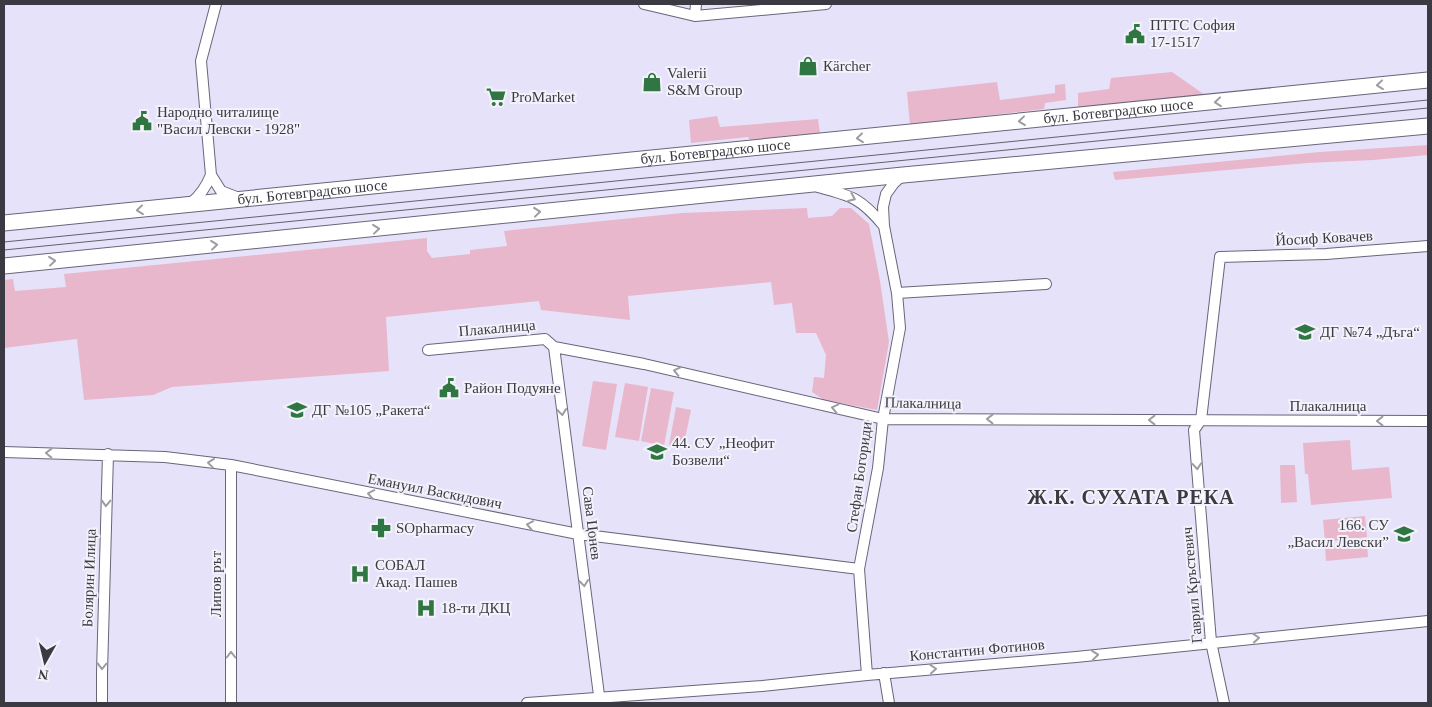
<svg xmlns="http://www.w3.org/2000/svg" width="1432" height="707" font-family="'Times New Roman',serif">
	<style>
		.green { fill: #e8b7cc }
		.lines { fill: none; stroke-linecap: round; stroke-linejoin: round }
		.minor-casing { stroke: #696579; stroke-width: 12 }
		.primary-casing { stroke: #696579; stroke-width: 17 }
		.minor { stroke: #fff; stroke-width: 10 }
		.primary { stroke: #fff; stroke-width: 15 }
		.tram { stroke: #63616e; stroke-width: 1 }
		.oneway { stroke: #9d9ca1 }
		.labels { text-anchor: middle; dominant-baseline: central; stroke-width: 4; stroke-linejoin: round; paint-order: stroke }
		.poi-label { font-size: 15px; fill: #3b3a43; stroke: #f3f2fb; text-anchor: start }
		.street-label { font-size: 15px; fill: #3b3a43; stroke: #f3f2fb }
		.district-label { font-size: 20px; font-weight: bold; letter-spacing: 1px; fill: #3b3a43; stroke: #f3f2fb }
	</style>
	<rect width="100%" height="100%" fill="#e6e2fa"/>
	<path class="green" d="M 1172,72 L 1205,95 L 1078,107 L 1078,93 L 1109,89 L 1111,78 Z
		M 997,82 L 1000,100 L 1055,93 L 1055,85 L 1065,84 L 1066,100 L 1045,103 L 1044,109 L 910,125 L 907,92 Z
		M 717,116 L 720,127 L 818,119 L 820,133 L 750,140 L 748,137 L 691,143 L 689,120 Z
		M 1428,145 L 1428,155 L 1373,160 L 1307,163 L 1115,180 L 1113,172 L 1320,152 Z
		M 807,208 L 808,218 L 832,216 L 840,208 L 851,208 L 869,224 L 880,281 L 889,342 L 877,410 L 824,400 L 812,392 L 814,377 L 824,378 L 826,355 L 816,333 L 796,333 L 792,303 L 774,305 L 771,282 L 628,296 L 630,320 L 541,310 L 539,301 L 386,317 L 389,371 L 172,387 L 153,395 L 84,400 L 77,339 L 4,348 L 4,280 L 13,279 L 15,291 L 66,287 L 64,274 L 427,238 L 427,251 L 432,258 L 470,254 L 470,250 L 507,246 L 504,231 L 682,213 Z
		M 593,381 L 617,384 L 606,450 L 582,446 Z
		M 625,383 L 648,387 L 639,441 L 615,437 Z
		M 651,388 L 674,392 L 664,446 L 641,441 Z
		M 676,407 L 691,410 L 683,448 L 669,445 Z
		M 1350,440 L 1352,470 L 1389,467 L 1392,498 L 1311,505 L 1308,474 L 1305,474 L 1303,443 Z
		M 1280,465 L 1295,465 L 1297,502 L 1281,503 Z
		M 1365,516 L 1367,537 L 1325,542 L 1323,520 Z
		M 1367,542 L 1368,557 L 1326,561 L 1325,547 Z"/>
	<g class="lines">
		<defs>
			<path id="minor" d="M 644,4 L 695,16 L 826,4
				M 695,16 L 696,4
				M 211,175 L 221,191 L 239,198
				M 818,187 C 852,196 861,198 884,226
				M 191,203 C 201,195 206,187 211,175 L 201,61 L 216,4
				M 897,293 L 1046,284
				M 554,347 L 600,703
				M 428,350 L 545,339 L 554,347 L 644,364 L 883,419 L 1428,421
				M 4,452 L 165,457 L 231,465 L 578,534 L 859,569
				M 884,673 L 889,703
				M 867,675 L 859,569 L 878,468 L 883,419 L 900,328 L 897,293 L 884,226 L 883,207 L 886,194 L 894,183 L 903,175
				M 102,703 L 102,673 L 108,454
				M 231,703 L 231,465
				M 527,703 L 762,686 L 867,675 L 1076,657 L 1428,621
				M 1224,703 L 1211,642 L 1194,430 L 1201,420 L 1220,257 L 1326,254 L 1428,246"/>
			<g id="primary">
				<path id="s1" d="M 4,223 L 1428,80"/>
				<path d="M 4,266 L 903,175 L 1428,126"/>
			</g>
		</defs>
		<use href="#minor" class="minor-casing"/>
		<use href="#primary" class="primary-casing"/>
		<use href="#minor" class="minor"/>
		<use href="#primary" class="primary"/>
		<path class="tram" d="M 4,242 L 1428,100
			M 4,250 L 1428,108"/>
	</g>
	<defs><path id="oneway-chevron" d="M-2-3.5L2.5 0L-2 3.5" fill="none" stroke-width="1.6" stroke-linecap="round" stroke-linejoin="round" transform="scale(1.25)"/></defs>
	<g class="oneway">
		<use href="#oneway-chevron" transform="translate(1380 85) rotate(174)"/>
		<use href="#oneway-chevron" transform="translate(1218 102) rotate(174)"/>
		<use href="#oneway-chevron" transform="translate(1022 121) rotate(174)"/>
		<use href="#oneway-chevron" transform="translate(860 138) rotate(174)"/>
		<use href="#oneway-chevron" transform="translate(852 198) rotate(24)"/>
		<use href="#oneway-chevron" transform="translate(140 210) rotate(174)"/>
		<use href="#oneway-chevron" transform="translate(537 212) rotate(-6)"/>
		<use href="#oneway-chevron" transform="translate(376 229) rotate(-6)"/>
		<use href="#oneway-chevron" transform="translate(214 245) rotate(-6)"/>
		<use href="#oneway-chevron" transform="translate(52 261) rotate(-6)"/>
		<use href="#oneway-chevron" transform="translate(677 371) rotate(-167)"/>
		<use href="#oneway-chevron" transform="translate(835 408) rotate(-167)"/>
		<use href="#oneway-chevron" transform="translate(562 412) rotate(83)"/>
		<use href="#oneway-chevron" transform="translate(990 419) rotate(-180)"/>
		<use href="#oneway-chevron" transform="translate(1152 420) rotate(180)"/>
		<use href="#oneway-chevron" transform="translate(1380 421) rotate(-180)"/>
		<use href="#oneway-chevron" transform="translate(49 453) rotate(-179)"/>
		<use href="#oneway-chevron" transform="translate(211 463) rotate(-173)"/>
		<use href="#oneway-chevron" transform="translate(1197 466) rotate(86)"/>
		<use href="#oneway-chevron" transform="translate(371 494) rotate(-169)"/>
		<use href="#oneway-chevron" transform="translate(106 503) rotate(92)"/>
		<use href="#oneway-chevron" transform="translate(530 525) rotate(-169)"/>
		<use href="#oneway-chevron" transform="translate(584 583) rotate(83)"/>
		<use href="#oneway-chevron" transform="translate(1256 638) rotate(-5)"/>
		<use href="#oneway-chevron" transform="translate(231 655) rotate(-90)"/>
		<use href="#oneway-chevron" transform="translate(1095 655) rotate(-6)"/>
		<use href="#oneway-chevron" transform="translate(102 666) rotate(91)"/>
		<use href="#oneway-chevron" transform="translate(933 669) rotate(-5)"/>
	</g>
	<defs>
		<symbol id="civic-bare" viewBox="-9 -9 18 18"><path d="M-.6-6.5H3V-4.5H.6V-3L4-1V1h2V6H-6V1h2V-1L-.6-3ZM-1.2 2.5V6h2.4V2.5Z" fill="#2f7642" stroke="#f3f2fb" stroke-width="2.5" paint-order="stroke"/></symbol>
		<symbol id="shop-bare" viewBox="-9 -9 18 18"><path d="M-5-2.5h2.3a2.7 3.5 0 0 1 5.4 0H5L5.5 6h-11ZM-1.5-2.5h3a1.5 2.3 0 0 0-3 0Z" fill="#2f7642" stroke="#f3f2fb" stroke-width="2.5" paint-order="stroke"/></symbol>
		<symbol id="supermarket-bare" viewBox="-9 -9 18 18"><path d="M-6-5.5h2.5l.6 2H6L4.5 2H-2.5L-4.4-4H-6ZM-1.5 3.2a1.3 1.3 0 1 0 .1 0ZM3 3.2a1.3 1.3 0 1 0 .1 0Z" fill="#2f7642" stroke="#f3f2fb" stroke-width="2.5" paint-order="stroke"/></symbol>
		<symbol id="school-bare" viewBox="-9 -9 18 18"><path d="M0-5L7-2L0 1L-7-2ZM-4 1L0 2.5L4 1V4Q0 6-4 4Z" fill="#2f7642" stroke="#f3f2fb" stroke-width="2.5" paint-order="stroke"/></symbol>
		<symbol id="pharmacy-bare" viewBox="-9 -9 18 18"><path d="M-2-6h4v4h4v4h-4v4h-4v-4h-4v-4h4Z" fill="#2f7642" stroke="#f3f2fb" stroke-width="2.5" paint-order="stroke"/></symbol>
		<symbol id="hospital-bare" viewBox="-9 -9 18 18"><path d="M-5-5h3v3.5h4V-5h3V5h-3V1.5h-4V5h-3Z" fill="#2f7642" stroke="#f3f2fb" stroke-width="2.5" paint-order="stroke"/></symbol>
	</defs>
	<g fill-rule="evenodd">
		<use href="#civic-bare" x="1121" y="20" width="28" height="28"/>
		<use href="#shop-bare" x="794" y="52" width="28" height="28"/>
		<use href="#shop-bare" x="638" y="68" width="28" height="28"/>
		<use href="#supermarket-bare" x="482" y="83" width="28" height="28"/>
		<use href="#civic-bare" x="128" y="107" width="28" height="28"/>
		<use href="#school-bare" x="1291" y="318" width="28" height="28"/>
		<use href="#civic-bare" x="435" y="374" width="28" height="28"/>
		<use href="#school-bare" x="283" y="396" width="28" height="28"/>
		<use href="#school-bare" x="643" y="438" width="28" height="28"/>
		<use href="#pharmacy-bare" x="367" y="514" width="28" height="28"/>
		<use href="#school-bare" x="1390" y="520" width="28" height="28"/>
		<use href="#hospital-bare" x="346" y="560" width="28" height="28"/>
		<use href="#hospital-bare" x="412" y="594" width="28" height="28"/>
	</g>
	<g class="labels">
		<g class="poi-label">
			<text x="1150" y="25">ПТТС София<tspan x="1150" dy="17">17-1517</tspan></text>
			<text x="823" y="66">Кärcher</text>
			<text x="667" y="73">Valerii<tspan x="667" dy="17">S&amp;M Group</tspan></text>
			<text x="511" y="97">ProMarket</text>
			<text x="157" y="112">Народно читалище<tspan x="157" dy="17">"Васил Левски - 1928"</tspan></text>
			<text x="1320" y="332">ДГ №74 „Дъга“</text>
			<text x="464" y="388">Район Подуяне</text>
			<text x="312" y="410">ДГ №105 „Ракета“</text>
			<text x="672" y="443">44. СУ „Неофит<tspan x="672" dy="17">Бозвели“</tspan></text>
			<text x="1389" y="525" text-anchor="end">166. СУ<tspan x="1389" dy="17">„Васил Левски”</tspan></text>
			<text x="396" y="528">SOpharmacy</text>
			<text x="375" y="565">СОБАЛ<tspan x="375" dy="17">Акад. Пашев</tspan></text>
			<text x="441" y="608">18-ти ДКЦ</text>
		</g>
		<g class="street-label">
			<text stroke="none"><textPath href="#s1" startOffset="1120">бул. Ботевградско шосе</textPath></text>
			<text stroke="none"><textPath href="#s1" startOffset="715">бул. Ботевградско шосе</textPath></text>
			<text stroke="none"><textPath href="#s1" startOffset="310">бул. Ботевградско шосе</textPath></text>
			<text transform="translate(1324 238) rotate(-3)">Йосиф Ковачев</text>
			<text transform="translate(497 328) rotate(-5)">Плакалница</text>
			<text transform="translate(923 403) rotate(1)">Плакалница</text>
			<text x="1328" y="406">Плакалница</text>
			<text transform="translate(859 477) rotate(-82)">Стефан Богориди</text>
			<text transform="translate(435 491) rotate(11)">Емануил Васкидович</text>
			<text transform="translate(592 523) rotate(83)">Сава Цонев</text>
			<text transform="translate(89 578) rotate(-88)">Болярин Илица</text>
			<text transform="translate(216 584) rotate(-90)">Липов рът</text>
			<text transform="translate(1192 585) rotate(-95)">Гаврил Кръстевич</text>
			<text transform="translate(977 650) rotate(-5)">Константин Фотинов</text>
		</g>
		<g class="district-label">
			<text x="1131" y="497">Ж.К. СУХАТА РЕКА</text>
		</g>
	</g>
	<rect width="1432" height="707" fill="none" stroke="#3b3a43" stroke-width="10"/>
	<g transform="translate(45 662) rotate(188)" stroke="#f3f2fb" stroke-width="4" paint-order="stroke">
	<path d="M0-4L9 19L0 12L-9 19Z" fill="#3b3a43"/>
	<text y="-8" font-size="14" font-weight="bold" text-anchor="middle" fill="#3b3a43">N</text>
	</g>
</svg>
